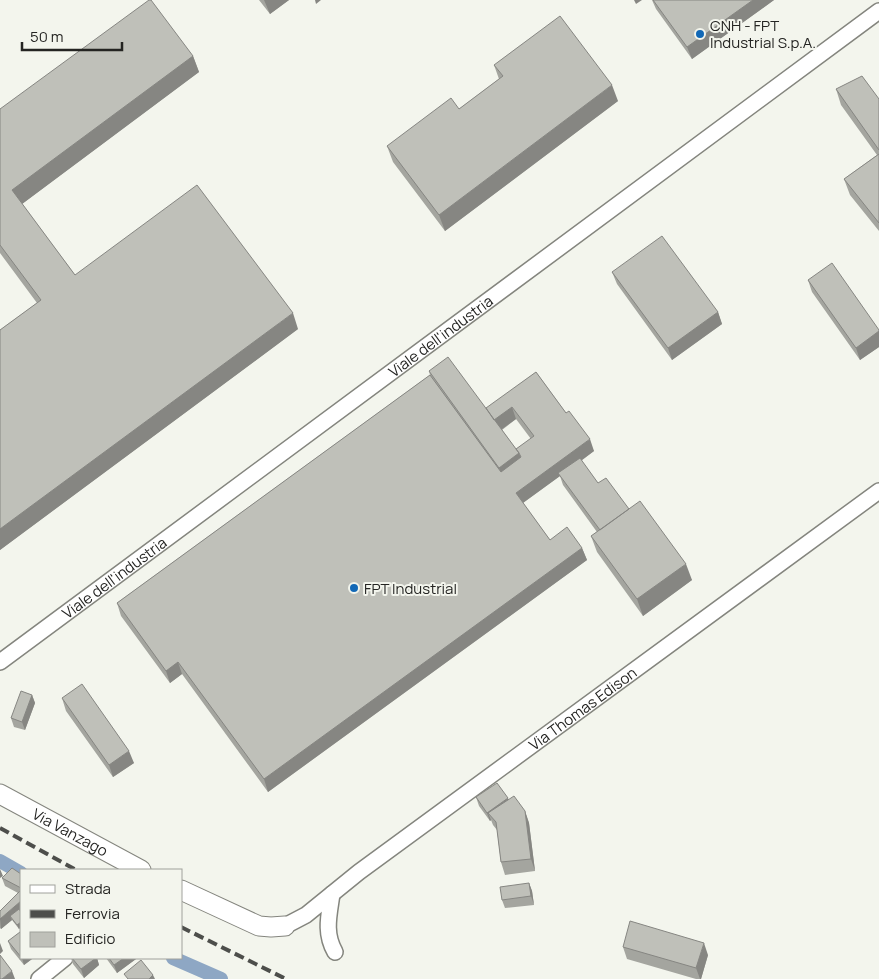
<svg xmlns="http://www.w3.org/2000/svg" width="879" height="979" font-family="Manrope,sans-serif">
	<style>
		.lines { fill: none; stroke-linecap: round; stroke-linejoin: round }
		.canal { stroke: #8ea7c4; stroke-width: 14 }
		.minor-casing { stroke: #84857e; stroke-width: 18 }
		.tertiary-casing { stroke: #84857e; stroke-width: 21 }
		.minor { stroke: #fff; stroke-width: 15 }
		.tertiary { stroke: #fff; stroke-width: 19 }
		.rail { stroke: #4d4e4b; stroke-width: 4; stroke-dasharray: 10 5; stroke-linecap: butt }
		.wall { fill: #a4a59f; fill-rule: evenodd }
		.shaded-wall { fill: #868682 }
		.building { fill: #bfc0b9; stroke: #868682 }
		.poi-dot { fill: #1268b6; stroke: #f3f5ed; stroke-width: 2 }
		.labels { text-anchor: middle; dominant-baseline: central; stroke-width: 4; stroke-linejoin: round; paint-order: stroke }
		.poi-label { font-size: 15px; fill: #242422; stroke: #f3f5ed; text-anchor: start }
		.street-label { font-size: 15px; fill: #242422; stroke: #f3f5ed }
	</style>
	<rect width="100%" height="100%" fill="#f3f5ed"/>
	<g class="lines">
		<path class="canal" d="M 0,861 L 21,873
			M 173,958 L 221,979"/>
		<defs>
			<g id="minor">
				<path id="s1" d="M 0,662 L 879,11"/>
				<path d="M 332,894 C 329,915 324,933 335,952"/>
				<path id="s2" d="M 285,926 L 306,915 L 359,872 L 879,491"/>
				<path d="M 39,979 L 65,958"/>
			</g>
			<g id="tertiary">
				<path id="s3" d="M 0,794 L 141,870"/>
				<path d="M 181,890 L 259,926 L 271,927 L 285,926"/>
			</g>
		</defs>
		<use href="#minor" class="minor-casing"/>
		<use href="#tertiary" class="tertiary-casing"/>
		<use href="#minor" class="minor"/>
		<use href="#tertiary" class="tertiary"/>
		<path class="rail" d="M 0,828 L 76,870
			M 181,927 L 286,979"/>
	</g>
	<path class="wall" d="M 259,0 L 289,0 L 270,14 Z
		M 652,0 L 774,0 L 692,59 L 656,9 Z
		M 193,56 L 199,72 L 22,204 L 75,275 L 298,329 L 0,550 L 0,330 L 37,303 L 0,253 L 0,109 Z
		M 494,65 L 618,101 L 445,231 L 393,162 L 387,146 L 459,109 L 499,79 Z
		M 836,89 L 879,99 L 879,231 L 850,195 L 844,179 L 877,155 L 841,105 Z
		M 612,272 L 718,312 L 722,324 L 672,360 L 617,284 Z
		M 808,280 L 879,330 L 879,347 L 860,360 L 812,292 Z
		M 429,371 L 486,409 L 536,372 L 594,451 L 581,461 L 598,483 L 629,509 L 692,580 L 643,616 L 597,552 L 591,536 L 597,532 L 563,485 L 560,476 L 523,503 L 550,540 L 582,548 L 587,560 L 268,792 L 182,674 L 170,683 L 121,616 L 117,603 L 430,375 ZM 516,419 L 531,439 L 516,449 L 502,430 Z
		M 32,695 L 35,703 L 25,730 L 14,727 L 11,718 Z
		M 62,698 L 134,763 L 113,777 L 66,711 Z
		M 476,797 L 508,799 L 525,811 L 529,823 L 535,871 L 505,875 L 501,862 L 497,830 L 493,825 L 491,820 L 490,821 L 479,806 Z
		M 21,874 L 21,927 L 19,929 L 12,920 L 1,929 L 0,928 L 0,911 L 18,893 L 5,886 L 2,878 Z
		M 529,883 L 532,891 L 534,905 L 505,908 L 502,900 Z
		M 21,934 L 21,958 L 31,958 L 32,959 L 24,965 L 11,949 L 8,941 Z
		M 623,947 L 708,955 L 701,979 L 696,979 L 627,959 Z
		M 71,958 L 97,958 L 99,965 L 84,978 L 73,964 Z
		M 106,958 L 135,958 L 136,959 L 117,973 Z"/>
	<path class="shaded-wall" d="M 264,0 L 289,0 L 270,14 Z
		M 315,0 L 321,0 L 316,4 Z
		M 634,0 L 642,0 L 636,4 Z
		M 753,0 L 774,0 L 692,59 L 687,47 Z
		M 193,56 L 199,72 L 18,207 L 12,190 Z
		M 612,85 L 618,101 L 445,231 L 439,215 Z
		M 718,312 L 722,324 L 672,360 L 668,348 Z
		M 293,313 L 298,329 L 0,550 L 0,529 Z
		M 879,331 L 879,347 L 860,360 L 856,348 Z
		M 512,407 L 516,419 L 498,432 L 493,420 Z
		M 590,439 L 594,451 L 560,476 L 558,473 L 560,476 L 520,505 L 516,493 Z
		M 519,453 L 525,470 L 505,484 L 499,468 Z
		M 582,548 L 587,560 L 268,792 L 264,779 Z
		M 686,564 L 692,580 L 643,616 L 637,599 Z
		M 178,662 L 182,674 L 170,683 L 166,671 Z
		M 32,695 L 35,703 L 25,730 L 22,722 Z
		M 129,751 L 134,763 L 113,777 L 109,765 Z
		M 508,798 L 511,806 L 488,813 L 491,820 L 490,821 L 487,813 Z
		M 525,811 L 529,823 L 535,871 L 531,859 Z
		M 0,869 L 3,876 L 0,878 Z
		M 529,883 L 532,891 L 534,905 L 531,896 Z
		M 21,901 L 21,912 L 10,916 L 12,920 L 1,929 L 0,919 Z
		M 21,922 L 21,927 L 19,929 L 17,925 Z
		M 0,943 L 3,951 L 0,954 Z
		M 704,943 L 708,955 L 701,979 L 700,979 L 696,968 Z
		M 22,958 L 31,958 L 32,959 L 24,965 Z
		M 96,958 L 97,958 L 99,965 L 84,978 L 81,969 Z
		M 124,958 L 135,958 L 136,959 L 117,973 L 114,965 Z
		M 12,971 L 15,979 L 2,979 Z
		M 153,975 L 155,979 L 149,979 Z"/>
	<path class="building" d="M 149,0 L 151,0 L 193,56 L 12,190 L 75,275 L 197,185 L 293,313 L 0,529 L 0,330 L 41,300 L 0,245 L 0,109 Z
		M 653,0 L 753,0 L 687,47 Z
		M 560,16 L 612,85 L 439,215 L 387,146 L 451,98 L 459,109 L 503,76 L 494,65 Z
		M 862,76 L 879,99 L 879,150 L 836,89 Z
		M 879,154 L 879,223 L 844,179 Z
		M 662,236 L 718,312 L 668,348 L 612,272 Z
		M 832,263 L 879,330 L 879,331 L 856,348 L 808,280 Z
		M 448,357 L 519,453 L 499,468 L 429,371 Z
		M 536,372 L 566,413 L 569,411 L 590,439 L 516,493 L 550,540 L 567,527 L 582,548 L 264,779 L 178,662 L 166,671 L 117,603 L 430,375 L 501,472 L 521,457 L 519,453 L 516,449 L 534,436 L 512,407 L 494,420 L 486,408 Z
		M 580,458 L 598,483 L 606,478 L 629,509 L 600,530 L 558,473 Z
		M 640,501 L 686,564 L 637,599 L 591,536 Z
		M 82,684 L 129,751 L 109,765 L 62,698 Z
		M 21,691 L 32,695 L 22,722 L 11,718 Z
		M 497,783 L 508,798 L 487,813 L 476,797 Z
		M 514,796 L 525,811 L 531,859 L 501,862 L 496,822 L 488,813 Z
		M 12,868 L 21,874 L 21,888 L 2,878 Z
		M 529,883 L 531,896 L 502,900 L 500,887 Z
		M 21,890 L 21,901 L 0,919 L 0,911 Z
		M 19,909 L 21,912 L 21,922 L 17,925 L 10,916 Z
		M 630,921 L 704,943 L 696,968 L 623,947 Z
		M 20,932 L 21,934 L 21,957 L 8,941 Z
		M 0,955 L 12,971 L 2,979 L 0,979 Z
		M 72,958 L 96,958 L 81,969 Z
		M 109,958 L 124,958 L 114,965 Z
		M 141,960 L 153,975 L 149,979 L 128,979 L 124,974 Z"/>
	<g class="poi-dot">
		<circle cx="700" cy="34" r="5"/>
		<circle cx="354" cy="588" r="5"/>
	</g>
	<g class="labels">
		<g class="poi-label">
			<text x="710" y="25">CNH - FPT<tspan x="710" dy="17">Industrial S.p.A.</tspan></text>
			<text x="364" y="588">FPT Industrial</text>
		</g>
		<g class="street-label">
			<text stroke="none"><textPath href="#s1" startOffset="548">Viale dell'industria</textPath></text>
			<text stroke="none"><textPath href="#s1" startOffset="142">Viale dell'industria</textPath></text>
			<text stroke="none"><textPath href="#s2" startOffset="369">Via Thomas Edison</textPath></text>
			<text stroke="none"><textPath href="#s3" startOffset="80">Via Vanzago</textPath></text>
		</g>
	</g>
	<rect x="20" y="869" width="162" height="90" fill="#f3f5ed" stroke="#a0a19c"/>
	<rect x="30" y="885" width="25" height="8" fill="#ffffff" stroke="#a0a19c"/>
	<text x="65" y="894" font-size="15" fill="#242422">Strada</text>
	<rect x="30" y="910" width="25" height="8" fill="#4d4e4b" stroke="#a0a19c"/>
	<text x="65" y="919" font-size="15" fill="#242422">Ferrovia</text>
	<rect x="30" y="932" width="25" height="15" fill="#bfc0b9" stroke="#a0a19c"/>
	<text x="65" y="944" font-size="15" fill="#242422">Edificio</text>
	<path d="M22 42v8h100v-8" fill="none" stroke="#242422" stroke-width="2.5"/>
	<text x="30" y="42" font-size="15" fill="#242422" stroke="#f3f5ed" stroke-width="4" paint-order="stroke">50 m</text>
</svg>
